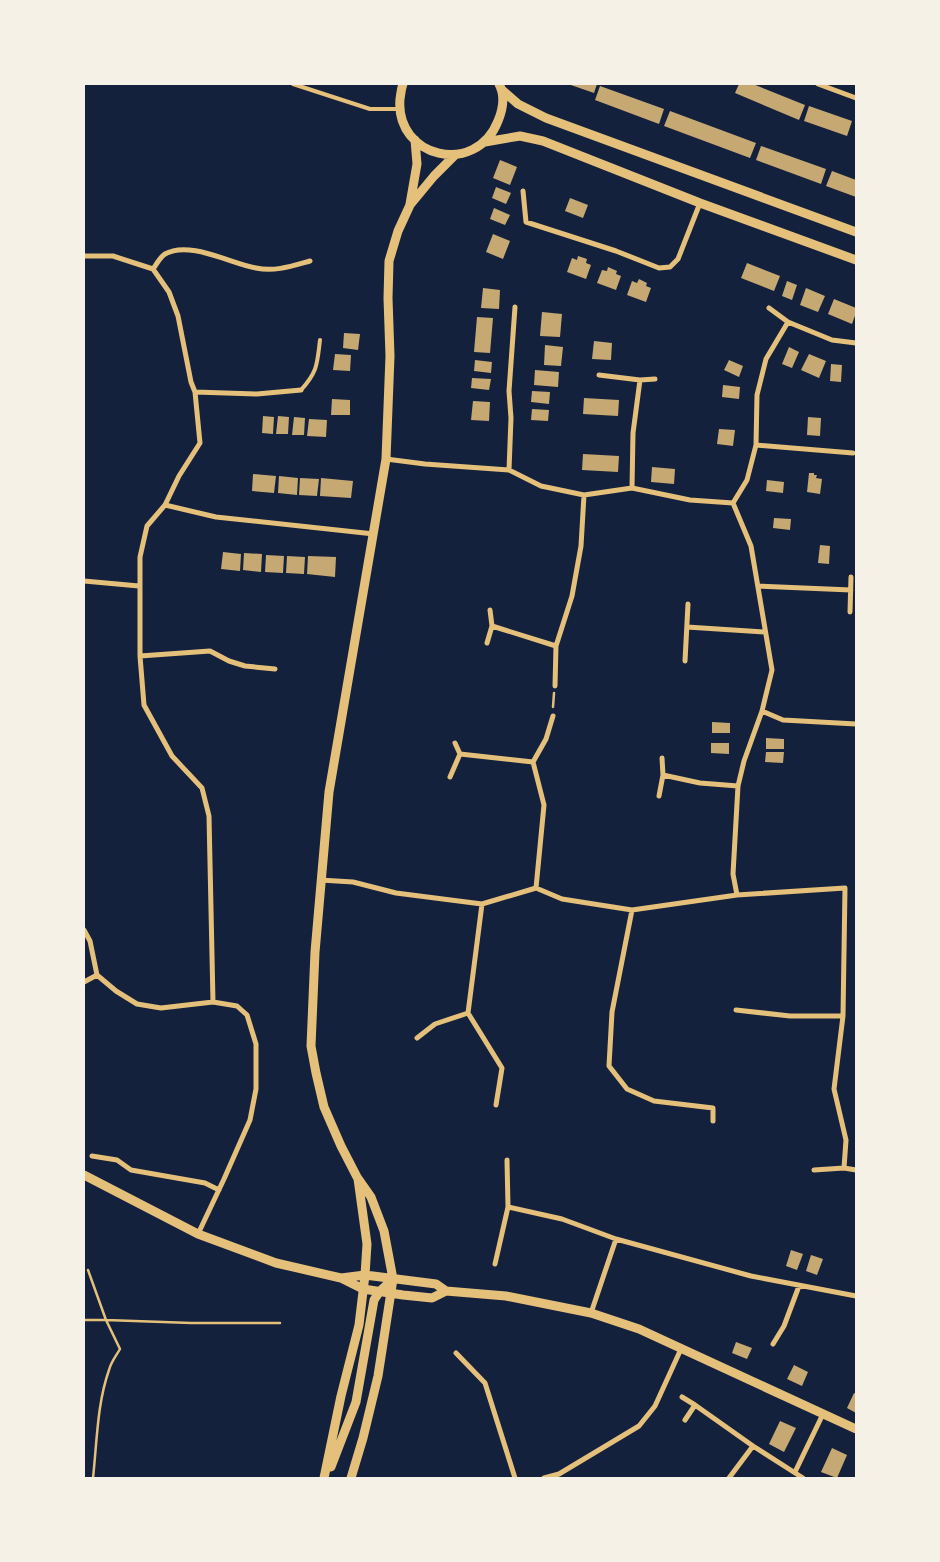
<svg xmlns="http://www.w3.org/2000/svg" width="940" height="1562" font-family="Commissioner,sans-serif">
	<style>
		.building { fill: #c6a872 }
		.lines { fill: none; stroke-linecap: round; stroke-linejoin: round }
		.path { stroke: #e5c07b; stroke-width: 2.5 }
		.service { stroke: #e5c07b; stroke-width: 4 }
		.minor { stroke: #e5c07b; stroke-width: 5 }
		.tertiary { stroke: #e5c07b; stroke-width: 9 }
	</style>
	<rect width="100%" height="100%" fill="#14213d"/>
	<path class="building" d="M 568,84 L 597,84 L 594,93 Z
		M 739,84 L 753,84 L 805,105 L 799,120 L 735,93 Z
		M 600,86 L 664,109 L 659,124 L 595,100 Z
		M 809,106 L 852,121 L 847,136 L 804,121 Z
		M 670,111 L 756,143 L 750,158 L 664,126 Z
		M 761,146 L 826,169 L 821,184 L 756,160 Z
		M 500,160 L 517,167 L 510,185 L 493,178 Z
		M 832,171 L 856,180 L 856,197 L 826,186 Z
		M 496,187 L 511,193 L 506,204 L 492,198 Z
		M 570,198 L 588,205 L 583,218 L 565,211 Z
		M 494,208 L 510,215 L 505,225 L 490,219 Z
		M 493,234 L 510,241 L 503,259 L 486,252 Z
		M 578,256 L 587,259 L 586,263 L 591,265 L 586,279 L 567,272 L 572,258 L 577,260 Z
		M 747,263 L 780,276 L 774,291 L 741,278 Z
		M 608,267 L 617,271 L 616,274 L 621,276 L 616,290 L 597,283 L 602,270 L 607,271 Z
		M 639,279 L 647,283 L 646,286 L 651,288 L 646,302 L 627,295 L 632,281 L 637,283 Z
		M 787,281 L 797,285 L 792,300 L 782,296 Z
		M 483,288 L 500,290 L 499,309 L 481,308 Z
		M 806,288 L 825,296 L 818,312 L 800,305 Z
		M 834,299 L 856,308 L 856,313 L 852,324 L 828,314 Z
		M 542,312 L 562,314 L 560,337 L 540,336 Z
		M 477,317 L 493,318 L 490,353 L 474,352 Z
		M 344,333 L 360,334 L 358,350 L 343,348 Z
		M 594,341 L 612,343 L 611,360 L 592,359 Z
		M 545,345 L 563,347 L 561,366 L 544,365 Z
		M 789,347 L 799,352 L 792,368 L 782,364 Z
		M 335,354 L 351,355 L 350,371 L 333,370 Z
		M 809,354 L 826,361 L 819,378 L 801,370 Z
		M 475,360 L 492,362 L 491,373 L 474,371 Z
		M 729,360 L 743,366 L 739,377 L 724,370 Z
		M 831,364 L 842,365 L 841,382 L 830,381 Z
		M 535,370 L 559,372 L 558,387 L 534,385 Z
		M 472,378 L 491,379 L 489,390 L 471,388 Z
		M 723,385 L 740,387 L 739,399 L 722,397 Z
		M 532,391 L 550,392 L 549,404 L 531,402 Z
		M 584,398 L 619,400 L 618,416 L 583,414 Z
		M 332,399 L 350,400 L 350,415 L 331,415 Z
		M 473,401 L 490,402 L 489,421 L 471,420 Z
		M 532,409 L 549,410 L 548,421 L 531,420 Z
		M 263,416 L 274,417 L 273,434 L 262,433 Z
		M 278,416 L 289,417 L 288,434 L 276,434 Z
		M 294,417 L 305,418 L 304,435 L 292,435 Z
		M 808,417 L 821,418 L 820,436 L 807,435 Z
		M 309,419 L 327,420 L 326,437 L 307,436 Z
		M 719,429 L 735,430 L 733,446 L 717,444 Z
		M 583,454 L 619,456 L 618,472 L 582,470 Z
		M 652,467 L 675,469 L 674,484 L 651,482 Z
		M 809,473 L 814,473 L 814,475 L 817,475 L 816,478 L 822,479 L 820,494 L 807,492 Z
		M 253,474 L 276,476 L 274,493 L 252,491 Z
		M 279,476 L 298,478 L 297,495 L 278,493 Z
		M 300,478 L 319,479 L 317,496 L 299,495 Z
		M 321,478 L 353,481 L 351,498 L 320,496 Z
		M 767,480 L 784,482 L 783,493 L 766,491 Z
		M 774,518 L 791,519 L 790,530 L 773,528 Z
		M 820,545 L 830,546 L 829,564 L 818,563 Z
		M 223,552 L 241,554 L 240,571 L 221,569 Z
		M 244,553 L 262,554 L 261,572 L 243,570 Z
		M 266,555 L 284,556 L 283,573 L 265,572 Z
		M 287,556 L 305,557 L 304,574 L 286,573 Z
		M 308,556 L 336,557 L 335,577 L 307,574 Z
		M 712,722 L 730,723 L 730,733 L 712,733 Z
		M 766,738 L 784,739 L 784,749 L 766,749 Z
		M 711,743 L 729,743 L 729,754 L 711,753 Z
		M 766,752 L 784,752 L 783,763 L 765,762 Z
		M 791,1250 L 803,1254 L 797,1270 L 786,1266 Z
		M 811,1255 L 823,1259 L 817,1275 L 806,1271 Z
		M 736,1342 L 752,1348 L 747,1359 L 732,1353 Z
		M 794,1365 L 808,1372 L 802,1386 L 787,1379 Z
		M 854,1393 L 856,1394 L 856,1413 L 847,1408 Z
		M 780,1421 L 796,1428 L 784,1452 L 769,1444 Z
		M 832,1448 L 847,1455 L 837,1478 L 821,1472 Z"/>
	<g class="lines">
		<path class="path" d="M 553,707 L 554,693
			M 88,1270 L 106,1320 L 191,1323 L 280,1323
			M 84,1320 L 106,1320 L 120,1349 C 116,1356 111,1362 109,1370 C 97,1404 97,1442 93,1478"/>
		<path class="service" d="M 293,84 L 370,109 L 399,109
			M 301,390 C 318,371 317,364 320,340"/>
		<path class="minor" d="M 818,84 L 856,98
			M 523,191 L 526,222 L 616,251 L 659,268 L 670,267 L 678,259 L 700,203
			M 84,256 L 113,256 L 153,269 L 169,292 L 178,316 L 191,382 L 195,392 L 200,443 L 179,476 L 165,505 L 147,526 L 140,557 L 140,656 L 144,705 L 172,756 L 202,788 L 209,816 L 213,1002
			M 153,269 C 156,265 160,257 165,254 C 189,240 232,264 256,268 C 275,272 292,266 310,261
			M 769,308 L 788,322 L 832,340 L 856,343
			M 599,375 L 640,380 L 655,379
			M 195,392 L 257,394 L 301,390
			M 756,445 L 853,453
			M 386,459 L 425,464 L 509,470 L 541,486 L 584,495 L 632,488 L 690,500 L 733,503 L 747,480 L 756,445 L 757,395 L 766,359 L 788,322
			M 509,470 L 511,418 L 509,391 L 515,307
			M 632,488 L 633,433 L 640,380
			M 733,503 L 751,546 L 772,670 L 762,711 L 744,761 L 738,786 L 733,874 L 737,895
			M 165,505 L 216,517 L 374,534
			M 84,581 L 139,586
			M 758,586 L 851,590
			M 850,612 L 851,577
			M 492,626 L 556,646
			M 687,627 L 765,632
			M 487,643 L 492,626 L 490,610
			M 140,656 L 210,651 L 229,661 L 245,666 L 275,669
			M 685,661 L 688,604
			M 555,686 L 556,646 L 572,596 L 581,546 L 584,495
			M 762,711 L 783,720 L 856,724
			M 460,754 L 533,762
			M 663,775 L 700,783 L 738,786
			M 450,777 L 460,754 L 455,743
			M 659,796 L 663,775 L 662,758
			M 320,880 L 353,882 L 396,893 L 482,904 L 536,888 L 562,899 L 632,910 L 737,895 L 845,888 L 843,1016 L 834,1089 L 846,1140 L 844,1168
			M 536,888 L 544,805 L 533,762 L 546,739 L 553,716
			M 482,904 L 468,1013 L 502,1068 L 496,1105
			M 632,910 L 612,1012 L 609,1066 L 627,1089 L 654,1101 L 713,1108 L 713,1121
			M 84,930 L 90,941 L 97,975 L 116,991 L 137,1004 L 161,1008 L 213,1002 L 237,1006 L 247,1015 L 256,1044 L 256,1089 L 250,1120 L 224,1179 L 198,1234
			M 84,982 L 97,975
			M 736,1010 L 790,1016 L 843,1016
			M 417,1038 L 435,1024 L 468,1013
			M 92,1156 L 117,1160 L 131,1170 L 205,1183 L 219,1190
			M 814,1170 L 844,1168 L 856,1170
			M 508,1207 L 562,1219 L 616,1239 L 751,1276 L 856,1296
			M 495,1264 L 508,1207 L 507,1160
			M 591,1313 L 616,1239
			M 773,1344 L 784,1326 L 799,1286
			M 456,1353 L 485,1383 L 515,1478
			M 682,1397 L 695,1405 L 753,1446 L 803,1478
			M 685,1420 L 695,1405
			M 795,1472 L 823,1414
			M 544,1478 L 559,1474 L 639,1426 L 655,1406 L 681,1349
			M 729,1478 L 753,1446"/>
		<path class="tertiary" d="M 403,84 C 401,89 401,93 400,99 C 395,158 476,177 498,121 C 503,109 505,95 499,84
			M 502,90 L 518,104 L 546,118 L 856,232
			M 485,142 L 520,136 L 543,141 L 700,203 L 856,260
			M 410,204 L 417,164 L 415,140
			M 84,1175 L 198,1234 L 276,1263 L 341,1278 L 365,1275 L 436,1284 L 446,1291
			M 341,1278 L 363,1289 L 403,1295 L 432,1298 L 446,1291 L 506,1296 L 591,1313 L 639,1329 L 856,1429
			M 331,1467 L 356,1402 L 374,1300 L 380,1291 L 393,1279
			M 324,1478 L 341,1396 L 359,1325 L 365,1275 L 367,1244 L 358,1179
			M 351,1478 L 363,1438 L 378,1376 L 393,1279 L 384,1231 L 371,1197 L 357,1177 L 341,1146 L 324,1107 L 316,1073 L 311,1046 L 315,952 L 329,792 L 386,459 L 390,356 L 388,298 L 389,261 L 398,231 L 410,205 L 434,176 L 455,155"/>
	</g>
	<rect width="940" height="1562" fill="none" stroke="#f6f1e7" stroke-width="170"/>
</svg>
